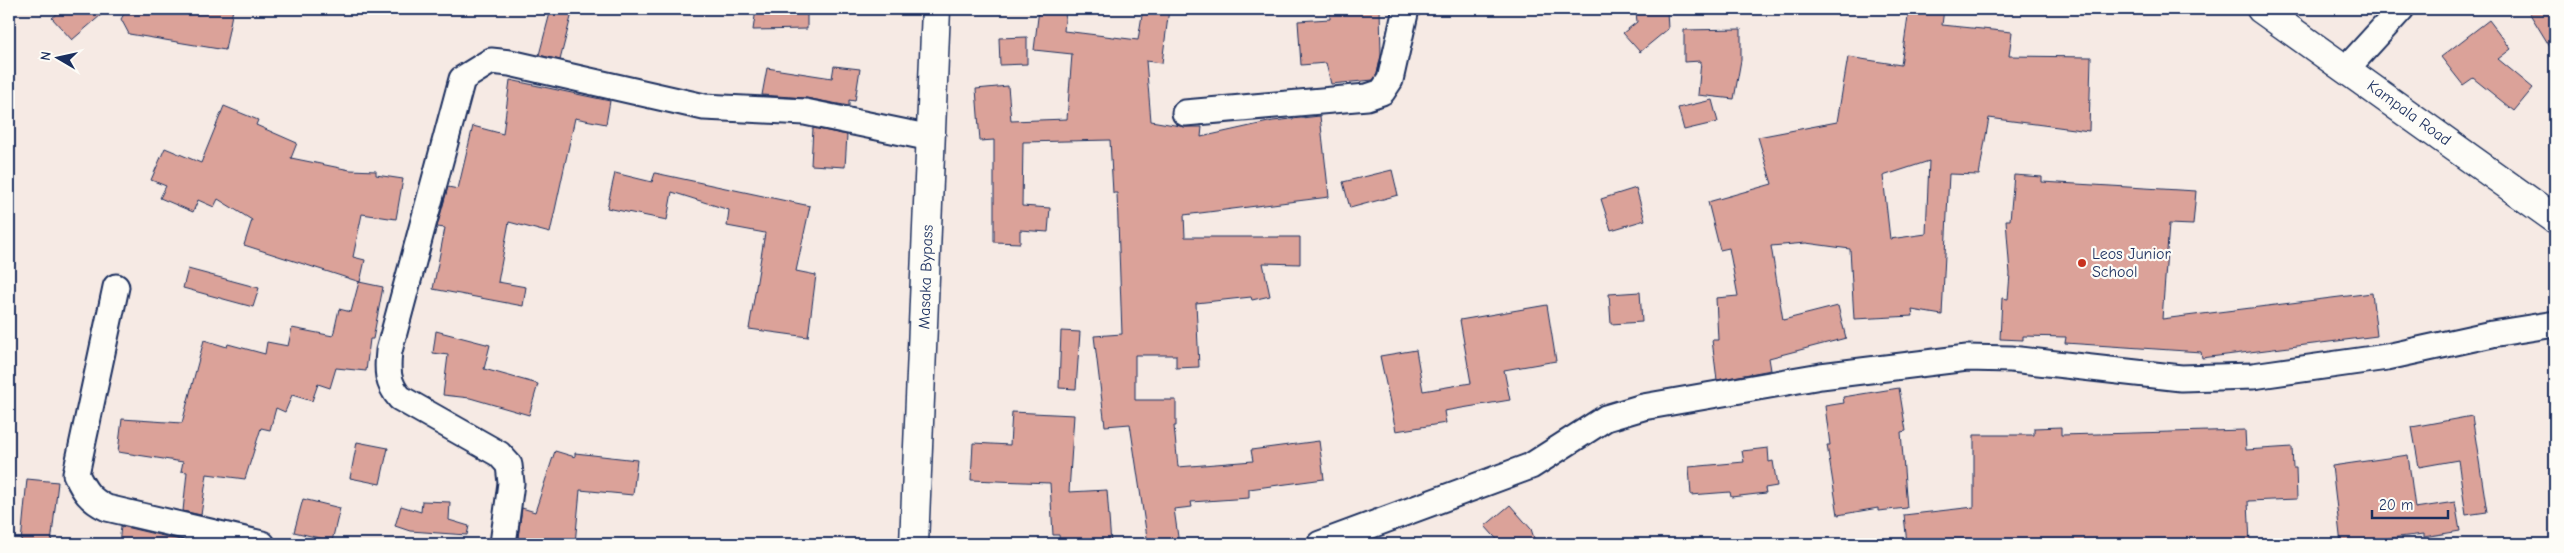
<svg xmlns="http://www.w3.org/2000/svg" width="2564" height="553" font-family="'Comic Neue',sans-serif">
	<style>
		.building { fill: #dba299; stroke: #1b2f5e; fill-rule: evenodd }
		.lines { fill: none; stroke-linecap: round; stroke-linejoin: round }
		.minor-casing { stroke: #1b2f5e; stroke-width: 29 }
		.primary-casing { stroke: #1b2f5e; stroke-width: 31 }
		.trunk-casing { stroke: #1b2f5e; stroke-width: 31 }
		.minor { stroke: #fdfcf7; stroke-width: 25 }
		.primary { stroke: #fdfcf7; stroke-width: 28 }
		.trunk { stroke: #fdfcf7; stroke-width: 28 }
		.poi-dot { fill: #c8321e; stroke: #fdfcf7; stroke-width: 2 }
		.labels { text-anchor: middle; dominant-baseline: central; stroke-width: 4.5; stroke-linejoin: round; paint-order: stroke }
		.street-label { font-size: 16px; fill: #1b2f5e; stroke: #fdfcf7 }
		.poi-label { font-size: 16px; fill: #1b2f5e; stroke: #fdfcf7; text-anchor: start }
	</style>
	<rect width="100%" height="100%" fill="#f6eae4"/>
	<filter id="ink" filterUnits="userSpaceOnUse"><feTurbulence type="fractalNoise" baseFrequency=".02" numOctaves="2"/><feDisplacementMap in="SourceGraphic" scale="10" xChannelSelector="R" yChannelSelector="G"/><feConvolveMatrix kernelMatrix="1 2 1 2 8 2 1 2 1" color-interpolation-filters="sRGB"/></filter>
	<g filter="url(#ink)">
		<path class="building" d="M 62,9 L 108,9 L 72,40 L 52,18 Z
			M 127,9 L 233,9 L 225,50 L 129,34 L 121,19 Z
			M 551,9 L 573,9 L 560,60 L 539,55 Z
			M 756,9 L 807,9 L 807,29 L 753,30 Z
			M 1039,9 L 1066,9 L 1064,31 L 1138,40 L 1143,9 L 1169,9 L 1162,63 L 1146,61 L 1151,121 L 1186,127 L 1202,127 L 1201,137 L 1273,121 L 1320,116 L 1329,197 L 1184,215 L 1185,237 L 1300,237 L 1300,264 L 1263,263 L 1270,296 L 1252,300 L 1251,297 L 1196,303 L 1199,367 L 1176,368 L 1176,355 L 1135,355 L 1135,400 L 1176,400 L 1176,426 L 1174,426 L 1178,467 L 1253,461 L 1251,450 L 1319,441 L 1324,479 L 1249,489 L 1249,498 L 1191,502 L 1192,507 L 1174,509 L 1179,544 L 1148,544 L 1130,424 L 1105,426 L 1094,336 L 1122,334 L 1117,193 L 1113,193 L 1110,140 L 1023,142 L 1022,206 L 1050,208 L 1048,232 L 1020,230 L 1020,243 L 994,242 L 994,140 L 980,141 L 976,89 L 1008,86 L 1011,121 L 1067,119 L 1072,54 L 1034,50 Z
			M 1330,9 L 1380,9 L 1381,55 L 1377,74 L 1373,80 L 1331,84 L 1326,63 L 1301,65 L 1298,21 L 1330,19 Z
			M 1909,9 L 1944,9 L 1942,25 L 2012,32 L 2009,56 L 2091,57 L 2089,131 L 1989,118 L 1979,175 L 1949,174 L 1942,315 L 1912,310 L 1913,316 L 1854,319 L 1850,249 L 1806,243 L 1771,246 L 1783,320 L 1838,306 L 1846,338 L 1769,358 L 1771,370 L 1717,380 L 1712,340 L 1718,340 L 1716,298 L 1738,296 L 1729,248 L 1720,250 L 1708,202 L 1772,184 L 1758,137 L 1837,122 L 1848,57 L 1901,65 ZM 1929,161 L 1926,234 L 1890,239 L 1883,176 Z
			M 2527,9 L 2555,9 L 2555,55 Z
			M 1667,11 L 1668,29 L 1640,52 L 1623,33 L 1637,22 L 1636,12 Z
			M 2489,20 L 2511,49 L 2498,59 L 2533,88 L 2514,111 L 2473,78 L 2463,85 L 2441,57 Z
			M 1741,29 L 1741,60 L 1734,99 L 1698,95 L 1701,61 L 1684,62 L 1684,30 Z
			M 1027,37 L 1027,64 L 1000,65 L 999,38 Z
			M 834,66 L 860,69 L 855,101 L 849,100 L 849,106 L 806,98 L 762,95 L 767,68 L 832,78 Z
			M 510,80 L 610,101 L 606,124 L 575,118 L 550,233 L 509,222 L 498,282 L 526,287 L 523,306 L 433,289 L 445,228 L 437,227 L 448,187 L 458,189 L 473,126 L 503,134 Z
			M 1712,100 L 1718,122 L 1684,130 L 1678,108 Z
			M 224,106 L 258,120 L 256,125 L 297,143 L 291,158 L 350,170 L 376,171 L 376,175 L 403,179 L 396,219 L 362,214 L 353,257 L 365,260 L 360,282 L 244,245 L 252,220 L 218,199 L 214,207 L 198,200 L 193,212 L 160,198 L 166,186 L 151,180 L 165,148 L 201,163 Z
			M 813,128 L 847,135 L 845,167 L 811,165 Z
			M 1392,170 L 1398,195 L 1350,208 L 1343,182 Z
			M 615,173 L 652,182 L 655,173 L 810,206 L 796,271 L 816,275 L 808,337 L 749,329 L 765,233 L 727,226 L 729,210 L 672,192 L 667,220 L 607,208 Z
			M 2014,175 L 2042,177 L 2042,182 L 2196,191 L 2193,225 L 2169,224 L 2162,319 L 2372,293 L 2377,336 L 2202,358 L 2201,352 L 2065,343 L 2066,337 L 2023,336 L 2023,340 L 2000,339 L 2002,298 L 2008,299 L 2010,274 L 2006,220 L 2010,220 Z
			M 1636,188 L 1645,220 L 1611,230 L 1601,199 Z
			M 188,269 L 259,288 L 253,307 L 183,288 Z
			M 359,282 L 383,287 L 373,339 L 370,339 L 366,371 L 336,368 L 330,388 L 318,384 L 312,401 L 292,395 L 285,412 L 276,408 L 270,430 L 261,428 L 245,479 L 207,474 L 201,515 L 183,511 L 187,472 L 181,471 L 183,462 L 118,452 L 122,419 L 182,423 L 204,340 L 227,347 L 228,344 L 265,354 L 267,342 L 288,346 L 292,328 L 333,336 L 339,309 L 351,312 Z
			M 1640,292 L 1642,322 L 1611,324 L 1609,294 Z
			M 1547,305 L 1556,361 L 1504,370 L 1510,400 L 1444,411 L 1446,423 L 1396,431 L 1380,356 L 1416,350 L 1423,391 L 1471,383 L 1460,320 Z
			M 436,331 L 490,345 L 484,369 L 538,384 L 529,415 L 470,398 L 443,395 L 448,355 L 433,353 Z
			M 1061,331 L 1080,332 L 1076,389 L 1059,388 Z
			M 1899,388 L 1906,431 L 1901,432 L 1907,508 L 1878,511 L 1878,508 L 1838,515 L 1827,445 L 1830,445 L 1825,406 L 1844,403 L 1843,397 Z
			M 1012,412 L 1074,415 L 1069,492 L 1107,490 L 1111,544 L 1060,544 L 1059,535 L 1053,535 L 1050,483 L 971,480 L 973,443 L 1010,445 Z
			M 2472,416 L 2487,512 L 2466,515 L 2458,460 L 2419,467 L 2412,427 Z
			M 2061,427 L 2061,435 L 2245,430 L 2246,450 L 2292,447 L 2293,468 L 2296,468 L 2297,499 L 2248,501 L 2250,544 L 1907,544 L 1904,515 L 1974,507 L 1974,435 L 2034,435 L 2034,428 Z
			M 357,442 L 388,448 L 380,484 L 350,478 Z
			M 1768,448 L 1769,462 L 1773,461 L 1777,486 L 1765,488 L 1766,493 L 1731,497 L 1730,492 L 1691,495 L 1689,467 L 1744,462 L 1742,451 Z
			M 555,451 L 575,457 L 575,453 L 637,460 L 633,495 L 580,490 L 575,544 L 517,544 L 522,508 L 535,512 Z
			M 2408,455 L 2415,508 L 2455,502 L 2460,531 L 2424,537 L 2424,534 L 2341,544 L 2332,466 Z
			M 27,479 L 58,482 L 51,544 L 21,542 Z
			M 303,499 L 340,508 L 332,541 L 294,532 Z
			M 422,501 L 450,502 L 449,520 L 469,526 L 467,535 L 410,531 L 395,526 L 401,506 L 421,512 Z
			M 1510,505 L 1531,529 L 1536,544 L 1501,544 L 1485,526 Z
			M 121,526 L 197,544 L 119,544 Z"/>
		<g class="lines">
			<defs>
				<path id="minor" d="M 2347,68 L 2401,9
					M 1185,113 L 1367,97 L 1382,92 L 1390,80 L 1406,9
					M 116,287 L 76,474 C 84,491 90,500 107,508 L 262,544
					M 503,544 L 511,483 L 509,465 L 499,454 L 400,398 C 387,383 387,370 389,351 L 462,79 L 491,61 L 510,63 L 704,107 L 805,112 L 931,138
					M 1320,544 L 1531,466 L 1606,418 L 1643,407 L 1821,376 L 1967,358 L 2011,359 L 2181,378 L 2253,376 L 2387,357 L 2492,334 L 2555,324"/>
				<path id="primary" d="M 2261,9 L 2555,219"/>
				<path id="trunk" d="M 914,544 L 936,9"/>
			</defs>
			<use href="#minor" class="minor-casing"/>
			<use href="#primary" class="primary-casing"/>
			<use href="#trunk" class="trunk-casing"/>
			<use href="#minor" class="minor"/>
			<use href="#primary" class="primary"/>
			<use href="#trunk" class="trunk"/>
		</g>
	</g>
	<circle class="poi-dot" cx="2082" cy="263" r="5"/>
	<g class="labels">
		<g class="street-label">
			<text transform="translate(2409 113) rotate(36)">Kampala Road</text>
			<text transform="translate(926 277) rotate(-88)">Masaka Bypass</text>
		</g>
		<g class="poi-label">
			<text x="2092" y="254">Leos Junior<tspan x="2092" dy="18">School</tspan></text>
		</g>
	</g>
	<rect width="2564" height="553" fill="none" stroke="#fdfcf7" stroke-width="30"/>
	<rect x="15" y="15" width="2534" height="523" fill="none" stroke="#1b2f5e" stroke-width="2" filter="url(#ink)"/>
	<g transform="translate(58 58) rotate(279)" stroke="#fdfcf7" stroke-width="4" paint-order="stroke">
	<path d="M0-4L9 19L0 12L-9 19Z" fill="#1b2f5e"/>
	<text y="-8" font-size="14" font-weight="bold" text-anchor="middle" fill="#1b2f5e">N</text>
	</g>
	<path d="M2372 510v8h76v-8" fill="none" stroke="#1b2f5e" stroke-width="2.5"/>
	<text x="2379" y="510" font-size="15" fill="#1b2f5e" stroke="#fdfcf7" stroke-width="4" paint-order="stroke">20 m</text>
</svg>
